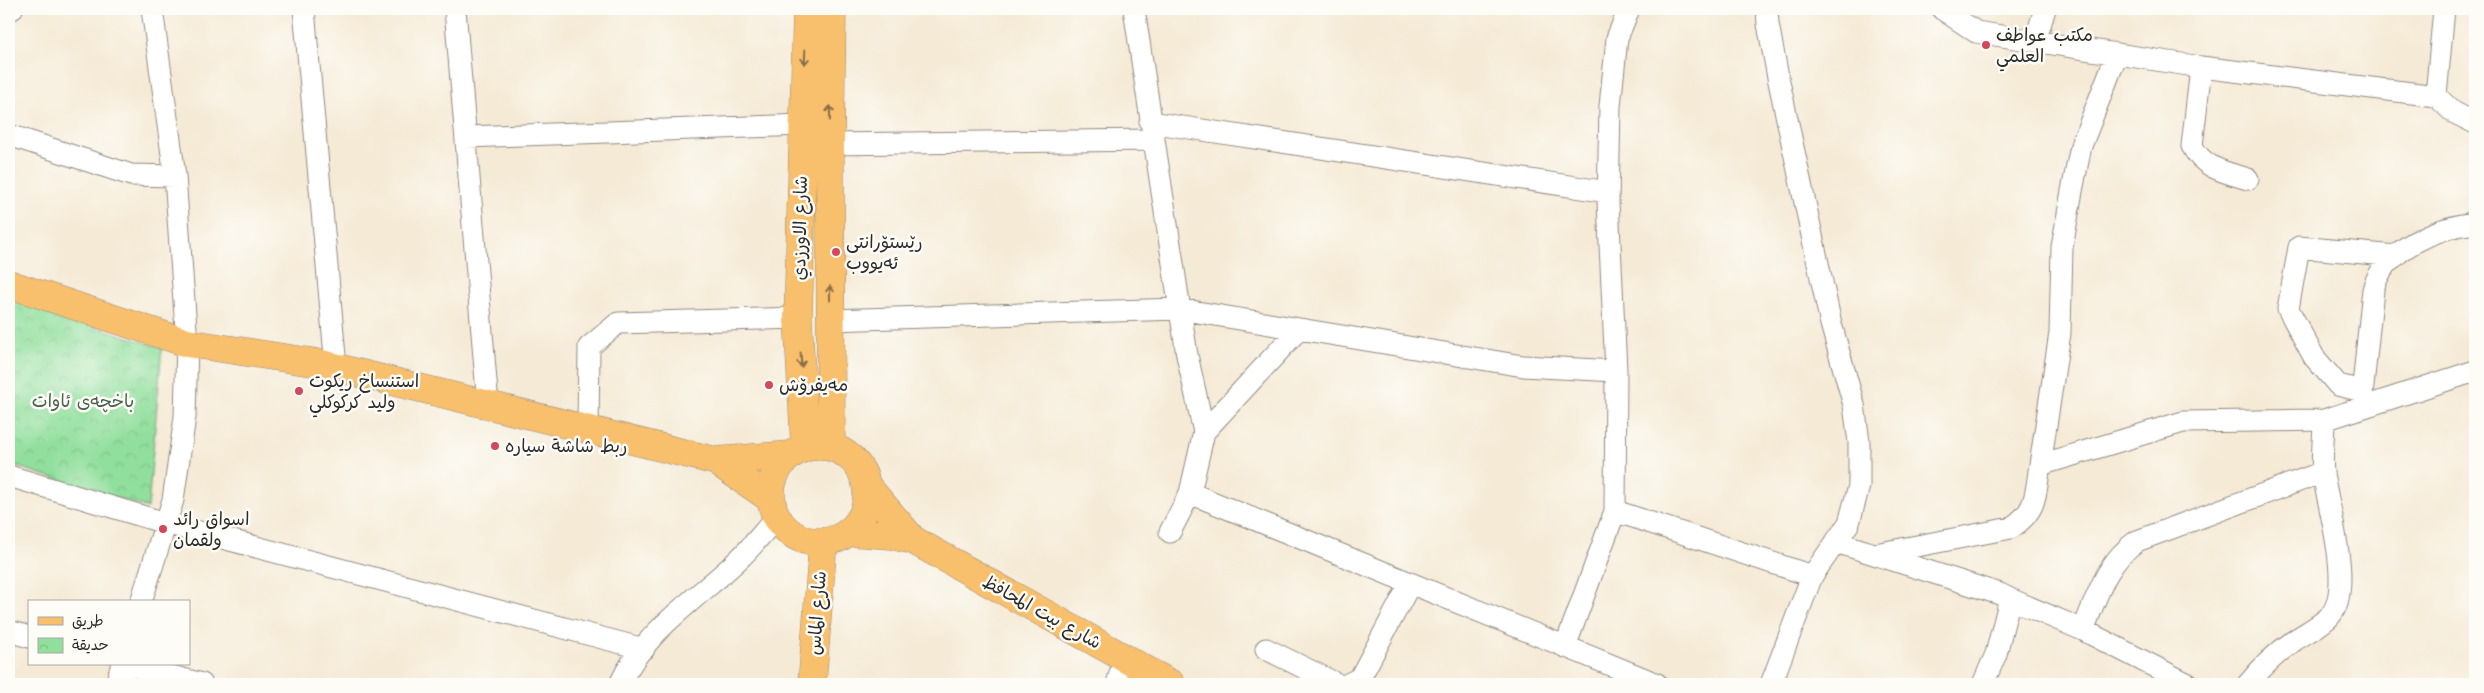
<svg xmlns="http://www.w3.org/2000/svg" width="2484" height="693" font-family="'Shantell Sans','Playpen Sans Arabic',sans-serif">
	<style>
		.park { fill: url(#park-crowns); stroke: #5e8564 }
		.lines { fill: none; stroke-linecap: round; stroke-linejoin: round }
		.minor-casing { stroke: #908a80; stroke-width: 23 }
		.major-casing { stroke: #908a80; stroke-width: 29 }
		.minor { stroke: #fff; stroke-width: 21 }
		.major { stroke: #f8bf6c; stroke-width: 28 }
		.oneway { stroke: #876e48 }
		.poi-dot { fill: #d1495b; stroke: #fdfcf7; stroke-width: 2 }
		.labels { text-anchor: middle; dominant-baseline: central; stroke-width: 5; stroke-linejoin: round; paint-order: stroke }
		.poi-label { font-size: 18px; fill: #2b2b2b; stroke: #fdfcf7; text-anchor: start }
		.street-label { font-size: 18px; fill: #2b2b2b; stroke: #fdfcf7 }
		.park-label { font-size: 18px; fill: #4a614d; stroke: #fdfcf7 }
	</style>
	<defs>
		<pattern id="park-crowns" width="20" height="18" patternUnits="userSpaceOnUse" patternTransform="scale(1.25)"><rect width="20" height="18" fill="#91df9d"/><path d="M2 6a3 3 0 1 1 6 0M12 15a3 3 0 1 1 6 0" fill="none" stroke="#7dc087"/></pattern>
	</defs>
	<rect width="100%" height="100%" fill="#fdfcf7"/>
	<filter id="ink" filterUnits="userSpaceOnUse"><feTurbulence type="fractalNoise" baseFrequency=".02" numOctaves="2"/><feDisplacementMap in="SourceGraphic" scale="10" xChannelSelector="R" yChannelSelector="G"/><feConvolveMatrix kernelMatrix="1 2 1 2 8 2 1 2 1" color-interpolation-filters="sRGB"/></filter>
	<filter id="wash" filterUnits="userSpaceOnUse"><feTurbulence type="fractalNoise" baseFrequency=".0096" numOctaves="4" result="noise"/><feDisplacementMap in="SourceGraphic" scale="20" xChannelSelector="R" yChannelSelector="G"/><feGaussianBlur stdDeviation="1.12" result="paint"/><feColorMatrix in="noise" values="0 0 0 0 0 0 0 0 0 0 0 0 0 0 0 0 0 1.4 0 .05"/><feComposite in="paint" operator="in"/></filter>
	<g filter="url(#wash)">
		<rect width="100%" height="100%" fill="#f5ead6"/>
		<path class="park" d="M 9,299 L 162,348 L 148,508 L 9,464 Z"/>
	</g>
	<g filter="url(#ink)">
		<g class="lines">
			<defs>
				<path id="minor" d="M 9,9 L 12,9
					M 304,9 L 336,367
					M 455,9 L 488,405
					M 1134,9 L 1187,355 L 1204,432 L 1190,493 L 1170,532
					M 1767,9 L 1768,24 L 1778,77 L 1831,324 L 1854,405 L 1859,442 L 1859,486 L 1849,523 L 1812,576
					M 1942,9 L 1976,32 L 2201,67 L 2436,96
					M 2444,9 L 2436,96 L 2453,112 L 2475,123
					M 2035,41 L 2045,9
					M 2201,67 L 2192,146 C 2204,169 2225,172 2248,179
					M 1150,122 L 1608,192
					M 9,135 L 131,175 L 175,176
					M 466,137 L 803,125
					M 830,144 L 1153,140
					M 830,320 L 1179,309 L 1523,366 L 1616,371 L 1608,202 L 1610,106 L 1617,38 L 1629,9
					M 2362,391 L 2338,385 L 2314,357 L 2288,309 L 2299,247 L 2396,256
					M 2361,405 L 2373,290 C 2383,249 2438,227 2475,223
					M 588,430 L 589,347 L 618,323 L 798,318
					M 1204,432 L 1299,329
					M 2040,465 L 2060,333 L 2062,247 L 2072,191 L 2081,146 L 2117,54
					M 9,476 L 165,523 L 644,649
					M 1190,493 L 1657,684
					M 1615,511 L 1812,576 L 1771,684
					M 1836,542 L 2000,594 L 2010,599 L 1996,654 L 1983,684
					M 1875,554 L 2011,528 C 2038,510 2035,495 2040,465 L 2183,422 L 2324,420
					M 2010,599 L 2083,630 L 2188,684
					M 141,602 L 173,500 L 185,417 L 187,343 L 175,176 L 152,9
					M 2083,630 C 2097,597 2106,562 2137,541 L 2323,472
					M 9,631 L 29,637
					M 1565,647 L 1615,511 L 1616,371
					M 1266,649 L 1337,684
					M 125,664 L 202,684
					M 116,684 L 122,664
					M 620,684 C 644,631 697,599 738,560 C 752,547 764,531 777,517
					M 1117,684 L 1124,659
					M 1348,684 L 1360,678 L 1410,584
					M 2248,684 C 2261,668 2278,652 2295,640 C 2307,632 2320,626 2330,616 C 2354,589 2328,507 2323,473 C 2321,456 2324,438 2324,420 L 2475,371"/>
				<path id="major" d="M 9,284 L 187,343 L 318,363 L 716,461 L 790,455
					M771 494a48 48 0 1 1 96 0a48 48 0 1 1-96 0Z
					M 805,447 L 798,318 L 807,9
					M 831,447 L 830,144 L 832,9
					M 716,461 L 771,499
					M 866,485 L 913,540
					M 848,532 L 891,535 L 913,540 L 1171,684
					M 812,684 L 823,542"/>
			</defs>
			<use href="#minor" class="minor-casing"/>
			<use href="#major" class="major-casing"/>
			<use href="#minor" class="minor"/>
			<use href="#major" class="major"/>
		</g>
		<defs><path id="oneway-shaft" d="M-6 0H5M1.5-3L5.5 0L1.5 3" fill="none" stroke-width="1.6" stroke-linecap="round" stroke-linejoin="round" transform="scale(1.25)"/></defs>
		<g class="oneway">
			<use href="#oneway-shaft" transform="translate(805 57) rotate(92)"/>
			<use href="#oneway-shaft" transform="translate(830 113) rotate(-89)"/>
			<use href="#oneway-shaft" transform="translate(830 293) rotate(-90)"/>
			<use href="#oneway-shaft" transform="translate(801 360) rotate(87)"/>
		</g>
	</g>
	<g class="poi-dot">
		<circle cx="1986" cy="45" r="5"/>
		<circle cx="836" cy="252" r="5"/>
		<circle cx="769" cy="385" r="5"/>
		<circle cx="299" cy="391" r="5"/>
		<circle cx="495" cy="446" r="5"/>
		<circle cx="163" cy="529" r="5"/>
	</g>
	<g class="labels">
		<g class="poi-label">
			<text x="1996" y="35">مكتب عواطف<tspan x="1996" dy="21">العلمي</tspan></text>
			<text x="846" y="242">رێستۆرانتی<tspan x="846" dy="21">ئەیووب</tspan></text>
			<text x="309" y="381">استنساخ ريكوت<tspan x="309" dy="21">وليد كركوكلي</tspan></text>
			<text x="779" y="385">مەیفرۆش</text>
			<text x="505" y="446">ربط شاشة سياره</text>
			<text x="173" y="519">اسواق رائد<tspan x="173" dy="21">ولقمان</tspan></text>
		</g>
		<g class="street-label">
			<text transform="translate(800 228) rotate(-89)">شارع الاورزدي</text>
			<text transform="translate(1042 612) rotate(29)">شارع بيت المحافظ</text>
			<text transform="translate(817 613) rotate(-86)">شارع الماس</text>
		</g>
		<g class="park-label">
			<text x="83" y="401">باخچەی ئاوات</text>
		</g>
	</g>
	<rect width="2484" height="693" fill="none" stroke="#fdfcf7" stroke-width="30"/>
	<rect x="28" y="600" width="162" height="65" fill="#fdfcf7" stroke="#a9a8a5"/>
	<rect x="38" y="617" width="25" height="8" fill="#f8bf6c" stroke="#a9a8a5"/>
	<text x="72" y="626" font-size="15" fill="#2b2b2b">طريق</text>
	<rect x="38" y="638" width="25" height="15" fill="url(#park-crowns)" stroke="#a9a8a5"/>
	<text x="72" y="650" font-size="15" fill="#2b2b2b">حديقة</text>
</svg>
